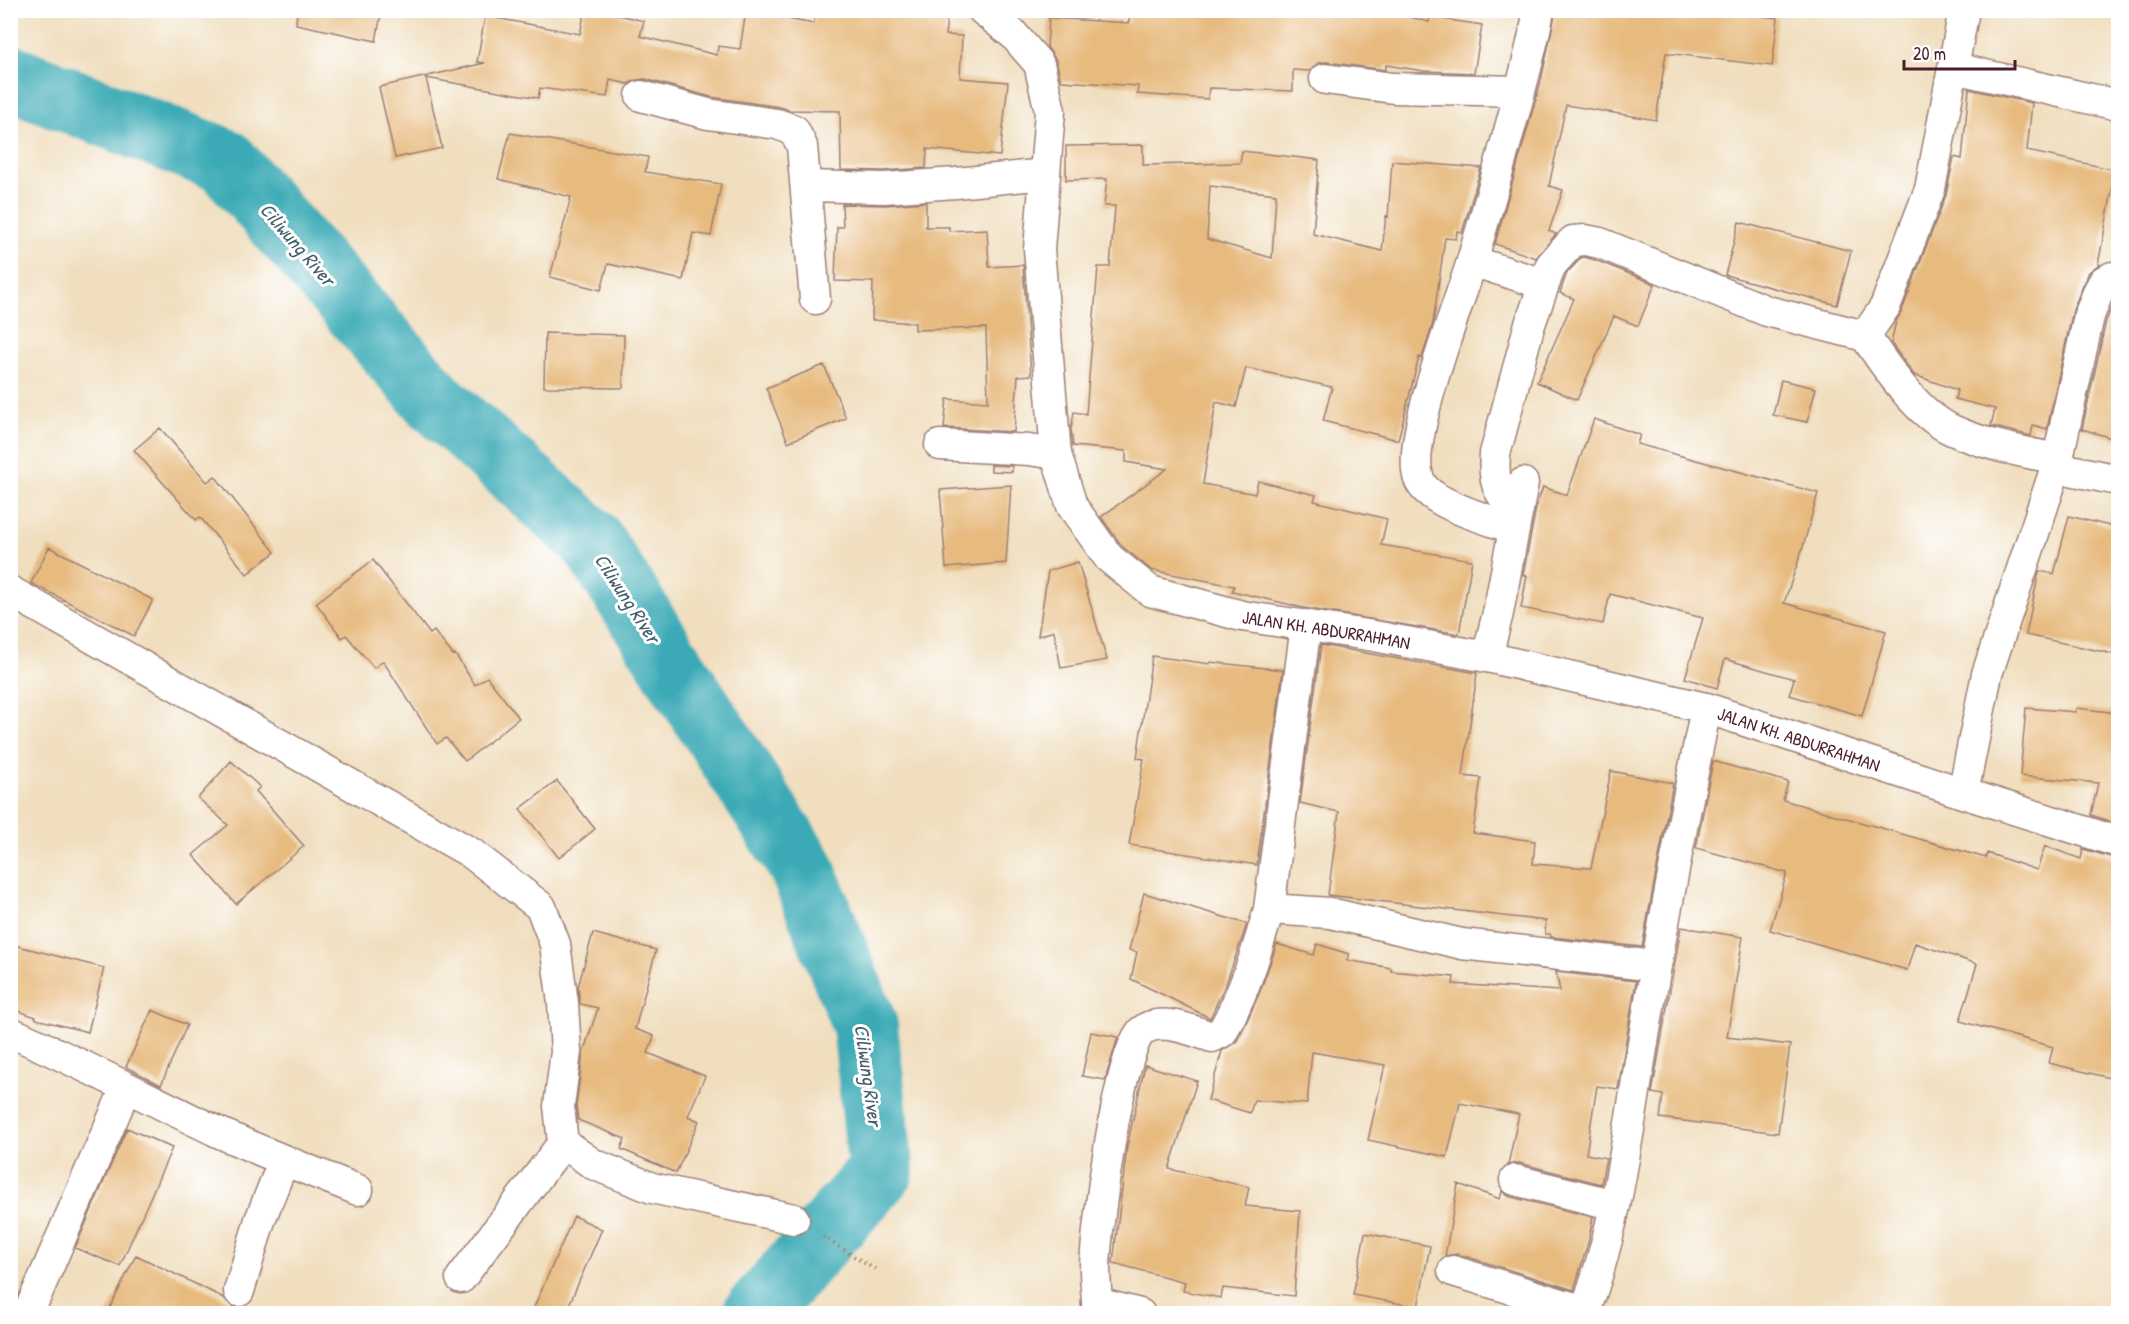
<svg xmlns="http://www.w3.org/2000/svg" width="2129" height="1324" font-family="'Patrick Hand',sans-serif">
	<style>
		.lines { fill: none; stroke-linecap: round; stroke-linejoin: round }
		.river { stroke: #3aaab6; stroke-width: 66 }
		.building { fill: #e7ba7e; fill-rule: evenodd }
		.street-casing { stroke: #9d7e74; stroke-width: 33 }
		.path { stroke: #9d7e74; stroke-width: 4; stroke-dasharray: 1.5 4.5; stroke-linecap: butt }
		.street { stroke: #fff; stroke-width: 30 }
		.labels { text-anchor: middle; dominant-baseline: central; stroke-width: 6; stroke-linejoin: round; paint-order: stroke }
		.street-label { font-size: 18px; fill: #4a1f2b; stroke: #fff }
		.water-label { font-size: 20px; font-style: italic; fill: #435e6a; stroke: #fff }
	</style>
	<rect width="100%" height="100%" fill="#fff"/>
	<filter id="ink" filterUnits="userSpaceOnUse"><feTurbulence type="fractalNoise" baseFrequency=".0167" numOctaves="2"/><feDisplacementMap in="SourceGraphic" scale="12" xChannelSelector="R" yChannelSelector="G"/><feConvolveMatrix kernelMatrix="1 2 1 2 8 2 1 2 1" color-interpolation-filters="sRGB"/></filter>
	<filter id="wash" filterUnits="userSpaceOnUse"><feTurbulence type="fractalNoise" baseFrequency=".008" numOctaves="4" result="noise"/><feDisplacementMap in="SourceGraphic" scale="24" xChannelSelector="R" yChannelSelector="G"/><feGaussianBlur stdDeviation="1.35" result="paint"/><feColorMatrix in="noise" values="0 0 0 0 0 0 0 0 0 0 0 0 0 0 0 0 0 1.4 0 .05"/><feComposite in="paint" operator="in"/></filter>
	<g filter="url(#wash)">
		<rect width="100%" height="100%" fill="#f0debe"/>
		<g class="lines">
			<path class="river" d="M 10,77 L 225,161 L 433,399 L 591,540 L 801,866 L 865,1026 L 881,1171 L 755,1314"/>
		</g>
		<g id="blocks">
			<path class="building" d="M 297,10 L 382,10 L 376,41 L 296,24 Z
				M 585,10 L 598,10 L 644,21 L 640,36 L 717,55 L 718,46 L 740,49 L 746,11 L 814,24 L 814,10 L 917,10 L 917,16 L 947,19 L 945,35 L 962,36 L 960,78 L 1008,82 L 1000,156 L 927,149 L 926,168 L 884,171 L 841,170 L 840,111 L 790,110 L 780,107 L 711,97 L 645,79 L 636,80 L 628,84 L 610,80 L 607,97 L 540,88 L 538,98 L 426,78 L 442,148 L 395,158 L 379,87 L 485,63 L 477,62 L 485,16 L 580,34 Z
				M 1130,10 L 1344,10 L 1406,16 L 1429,22 L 1430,17 L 1482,25 L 1474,73 L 1424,71 L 1386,65 L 1385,70 L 1327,62 L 1318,63 L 1310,71 L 1293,70 L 1293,91 L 1209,88 L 1208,99 L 1137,94 L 1138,86 L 1061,81 L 1056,60 L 1047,47 L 1049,18 L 1129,23 Z
				M 1556,10 L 1711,10 L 1778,18 L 1772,66 L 1666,53 L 1656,120 L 1566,105 L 1549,186 L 1563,190 L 1549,231 L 1556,234 L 1536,258 L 1495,244 L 1541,81 Z
				M 1969,89 L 2032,103 L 2027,151 L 2116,170 L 2098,265 L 2089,272 L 2084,282 L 2073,310 L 2047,429 L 2033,425 L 2031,436 L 1991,426 L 1995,409 L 1955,399 L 1957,390 L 1914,375 L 1891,343 L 1896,321 L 1901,313 L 1946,195 L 1954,157 L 1962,159 Z
				M 510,133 L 648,157 L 645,172 L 721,184 L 711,236 L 693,233 L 683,280 L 608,264 L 601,290 L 550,277 L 571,197 L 498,179 Z
				M 1143,145 L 1143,165 L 1240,163 L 1242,151 L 1319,160 L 1313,234 L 1382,251 L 1386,216 L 1388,217 L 1392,161 L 1481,168 L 1462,233 L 1457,231 L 1456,239 L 1445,238 L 1433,323 L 1422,358 L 1419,357 L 1398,440 L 1323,421 L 1332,387 L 1246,368 L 1236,407 L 1216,402 L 1203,484 L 1255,494 L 1258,481 L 1316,495 L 1314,501 L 1387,519 L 1381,545 L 1472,560 L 1459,634 L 1304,608 L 1232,591 L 1234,586 L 1151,570 L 1122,546 L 1101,517 L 1167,469 L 1126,462 L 1126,451 L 1073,446 L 1071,430 L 1074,412 L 1086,414 L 1098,267 L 1110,267 L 1115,206 L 1104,206 L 1107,179 L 1066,180 L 1066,146 ZM 1210,186 L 1276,194 L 1272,258 L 1207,239 Z
				M 926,202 L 926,227 L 949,227 L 949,231 L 987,229 L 989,267 L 1023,265 L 1031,375 L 1018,376 L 1014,432 L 944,428 L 947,399 L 988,402 L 986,328 L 915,330 L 915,323 L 872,320 L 873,282 L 835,281 L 837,227 L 843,227 L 842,204 L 885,205 Z
				M 1739,222 L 1851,251 L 1837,305 L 1725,275 Z
				M 1584,257 L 1595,260 L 1655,284 L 1638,326 L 1614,316 L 1577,400 L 1537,382 L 1574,299 L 1560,293 L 1563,284 L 1567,273 L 1581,258 Z
				M 2116,296 L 2118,296 L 2118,440 L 2082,429 L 2106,321 Z
				M 545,333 L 624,335 L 623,388 L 544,387 Z
				M 824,365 L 846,418 L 788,442 L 766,388 Z
				M 1781,380 L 1816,388 L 1807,422 L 1773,415 Z
				M 1594,419 L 1640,435 L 1637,444 L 1818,493 L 1803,547 L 1784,603 L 1886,631 L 1862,716 L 1789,695 L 1794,679 L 1725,659 L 1717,688 L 1685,678 L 1703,618 L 1610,594 L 1603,624 L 1521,608 L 1527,576 L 1523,575 L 1536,508 L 1543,487 L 1567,495 Z
				M 160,428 L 207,482 L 215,476 L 275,552 L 247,574 L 200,517 L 196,520 L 134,450 Z
				M 991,465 L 1012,466 L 1012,472 L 991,471 Z
				M 1011,485 L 1006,563 L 946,568 L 940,490 Z
				M 2069,516 L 2118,528 L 2118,655 L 2026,635 L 2039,571 L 2054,574 Z
				M 49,547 L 153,600 L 134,636 L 31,583 Z
				M 373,560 L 430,634 L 434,631 L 453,655 L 455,654 L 475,685 L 487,677 L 519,718 L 465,761 L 446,738 L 437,744 L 383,661 L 374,668 L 346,635 L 342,638 L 316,603 Z
				M 1078,562 L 1107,660 L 1061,668 L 1054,631 L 1038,636 L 1048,571 Z
				M 1321,645 L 1477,673 L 1463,776 L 1481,778 L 1473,833 L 1535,841 L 1533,864 L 1591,868 L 1611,771 L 1673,783 L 1642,947 L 1551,937 L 1550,934 L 1545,934 L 1546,921 L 1328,895 L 1339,812 L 1300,803 Z
				M 1152,656 L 1210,664 L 1210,662 L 1283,670 L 1257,865 L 1129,845 L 1144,759 L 1137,758 Z
				M 2026,708 L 2076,712 L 2076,708 L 2118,713 L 2118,824 L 2091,815 L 2098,783 L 2020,776 Z
				M 231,761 L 260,787 L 256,791 L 304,846 L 236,904 L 193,855 L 228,825 L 198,798 Z
				M 1713,761 L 1788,782 L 1783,800 L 1986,858 L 1987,853 L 2037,870 L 2045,846 L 2081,859 L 2083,849 L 2118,859 L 2118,1080 L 2049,1063 L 2053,1047 L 1960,1021 L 1977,964 L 1915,943 L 1907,970 L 1770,930 L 1787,873 L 1696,848 Z
				M 557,781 L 595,829 L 559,858 L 520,809 Z
				M 1144,893 L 1247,924 L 1227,981 L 1210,1018 L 1131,979 L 1137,952 L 1129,950 Z
				M 1681,927 L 1743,937 L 1727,1037 L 1790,1045 L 1778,1133 L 1660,1118 L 1663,1095 L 1652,1093 Z
				M 593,933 L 656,950 L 635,1029 L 654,1036 L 648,1053 L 705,1076 L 688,1116 L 699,1121 L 676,1173 L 621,1149 L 625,1139 L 578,1120 L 576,1106 L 583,1053 L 598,1008 L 580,1004 L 578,987 Z
				M 10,944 L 104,968 L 88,1032 L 36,1019 L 36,1017 L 10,1008 Z
				M 1277,944 L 1314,955 L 1317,944 L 1349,954 L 1347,960 L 1391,968 L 1391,971 L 1454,977 L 1453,984 L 1560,991 L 1556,972 L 1636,981 L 1618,1089 L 1597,1086 L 1586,1154 L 1606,1158 L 1601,1184 L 1519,1163 L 1508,1165 L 1519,1114 L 1460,1103 L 1447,1157 L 1368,1140 L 1385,1065 L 1312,1052 L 1307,1104 L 1254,1100 L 1250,1113 L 1208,1100 L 1222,1051 L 1237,1041 L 1245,1025 L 1259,994 Z
				M 152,1010 L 187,1025 L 161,1085 L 126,1067 Z
				M 1091,1032 L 1118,1037 L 1105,1080 L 1082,1076 Z
				M 1145,1065 L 1197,1081 L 1169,1169 L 1249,1187 L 1245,1206 L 1300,1211 L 1294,1296 L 1223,1288 L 1221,1298 L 1183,1291 L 1185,1282 L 1113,1263 L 1127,1146 Z
				M 127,1128 L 172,1148 L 120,1266 L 75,1248 Z
				M 1458,1184 L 1500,1199 L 1502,1191 L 1511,1197 L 1593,1217 L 1589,1239 L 1574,1290 L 1458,1254 L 1445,1256 Z
				M 574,1216 L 602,1229 L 565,1314 L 531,1314 Z
				M 1365,1233 L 1430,1246 L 1418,1307 L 1353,1295 Z
				M 136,1255 L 224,1298 L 234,1307 L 243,1308 L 255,1314 L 107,1314 Z"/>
		</g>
	</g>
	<g filter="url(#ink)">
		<use href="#blocks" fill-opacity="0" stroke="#9d7e74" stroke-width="1.5"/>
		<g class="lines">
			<defs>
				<g id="street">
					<path id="s1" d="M 983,10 L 1013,34 L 1039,64 L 1050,111 L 1039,249 L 1056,454 L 1072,506 L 1109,558 L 1150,591 L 1242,616 L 1374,636 L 1487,657 L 1706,708 L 1963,793 L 2118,842"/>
					<path d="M 1964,10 L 1930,189 L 1885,307 L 1865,336 C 1887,368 1916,413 1952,430 C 1985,445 2023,452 2058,459"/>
					<path d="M 1954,68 L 2118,105"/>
					<path d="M 1325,79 L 1393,88 L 1520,91"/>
					<path d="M 641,96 L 708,114 L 777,124 L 794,130 L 802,146 L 815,299"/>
					<path d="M 806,186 L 884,188 L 956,183 L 1045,174"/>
					<path d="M 1472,261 L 1543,284"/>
					<path d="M 940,445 L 1029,450 L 1056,454"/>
					<path d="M 2056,467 L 2118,480"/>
					<path d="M 1518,509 C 1496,496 1493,478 1495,454 L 1529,327 L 1551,265 L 1573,241 L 1585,240 L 1600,243 L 1767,311 L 1865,336"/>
					<path d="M 1513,528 C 1490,520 1428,504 1419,479 C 1404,442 1459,304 1472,261 C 1484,221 1495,182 1506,142 C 1518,99 1531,55 1539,10"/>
					<path d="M 10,591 L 471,853 L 541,907 L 555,944 L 563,1003 L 566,1052 L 559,1106 L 563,1143 L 461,1278"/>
					<path d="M 1487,657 L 1498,613 L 1523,483"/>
					<path d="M 1963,793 L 1987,674 L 2056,467 L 2089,316 L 2099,290 L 2104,281 L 2112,277 L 2118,279"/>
					<path d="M 1269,909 L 1330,913 L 1462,944 L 1655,966"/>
					<path d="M 10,1032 C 81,1063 149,1099 218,1132 C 264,1153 311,1171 358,1190"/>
					<path d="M 563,1143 L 593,1164 L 652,1188 L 794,1219"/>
					<path d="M 1515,1180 L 1615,1205"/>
					<path d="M 1453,1271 L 1585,1311"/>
					<path d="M 239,1291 L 260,1220 L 284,1160"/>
					<path d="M 1097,1303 L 1140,1314"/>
					<path d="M 28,1314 L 126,1088"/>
					<path d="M 1098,1314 C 1097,1298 1095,1283 1095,1268 C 1096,1230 1118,1053 1142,1031 C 1159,1016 1193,1031 1212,1037 L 1222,1032 C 1244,994 1257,951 1269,909 L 1306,625"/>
					<path d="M 1584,1314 C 1619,1222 1629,1122 1646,1025 C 1663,919 1685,813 1706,708"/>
				</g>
			</defs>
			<use href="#street" class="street-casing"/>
			<path class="path" d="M 823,1237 L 879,1272"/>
			<use href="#street" class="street"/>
		</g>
	</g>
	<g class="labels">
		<g class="street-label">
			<text stroke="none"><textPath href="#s1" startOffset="822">JALAN KH. ABDURRAHMAN</textPath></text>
			<text stroke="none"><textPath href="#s1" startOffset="1308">JALAN KH. ABDURRAHMAN</textPath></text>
		</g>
		<g class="water-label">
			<text transform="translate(298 244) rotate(49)">Ciliwung River</text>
			<text transform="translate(628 598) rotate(57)">Ciliwung River</text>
			<text transform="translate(869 1075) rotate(82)">Ciliwung River</text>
		</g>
	</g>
	<rect width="2129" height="1324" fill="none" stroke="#fff" stroke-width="36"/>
	<path d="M1904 60v9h111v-9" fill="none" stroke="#4a1f2b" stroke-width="3"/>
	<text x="1913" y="60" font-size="18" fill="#4a1f2b" stroke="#ffffff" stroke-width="4.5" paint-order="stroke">20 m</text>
</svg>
